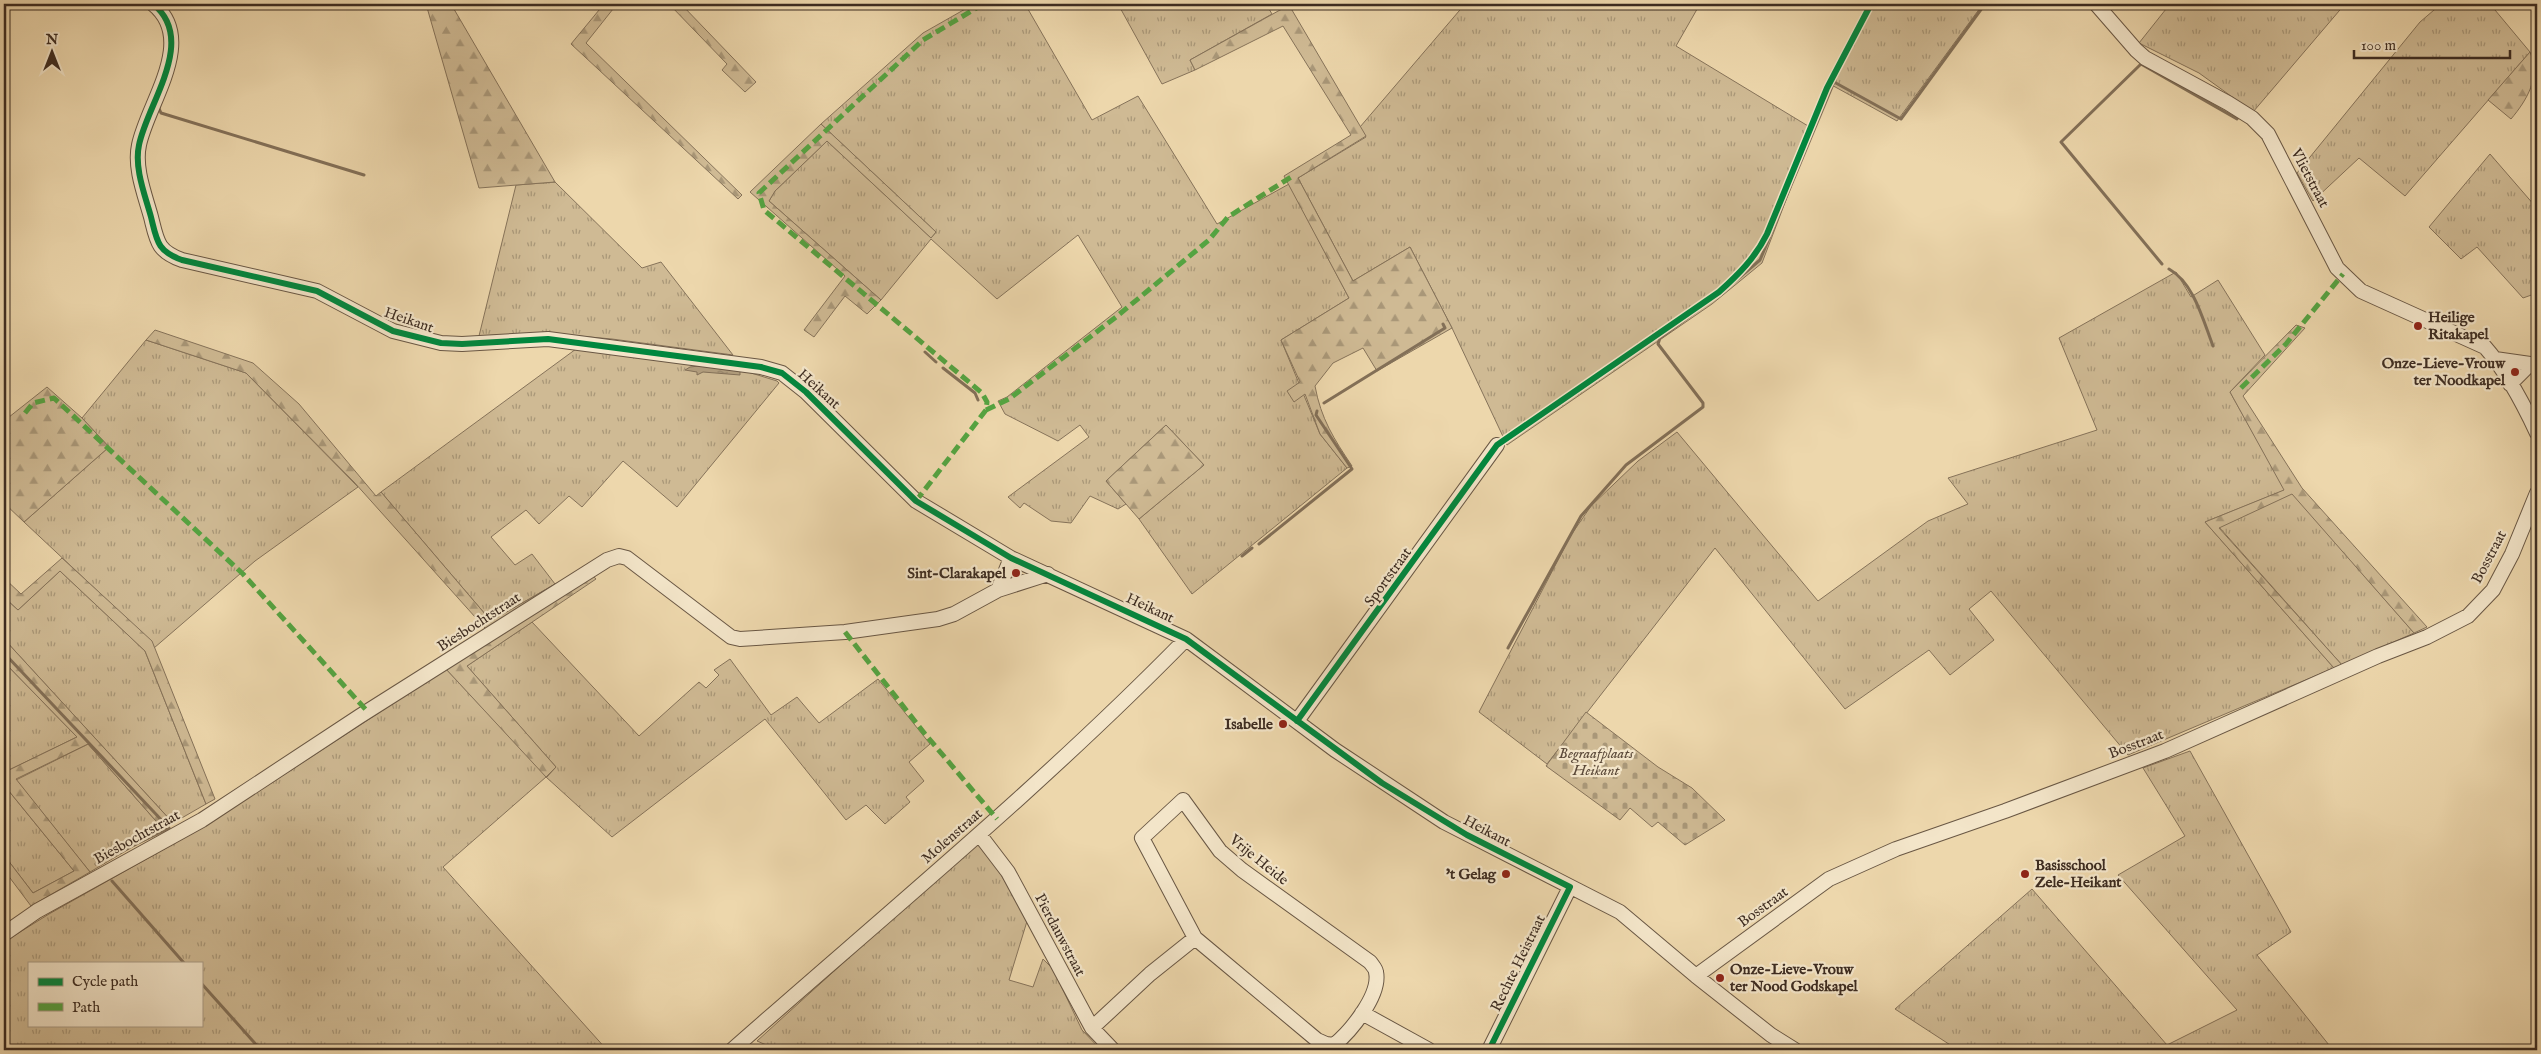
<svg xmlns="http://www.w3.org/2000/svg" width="2541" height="1054" font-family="'IM FELL English',serif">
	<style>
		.grass { fill: url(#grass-tufts); stroke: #86735a; fill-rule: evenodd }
		.forest { fill: url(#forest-firs); stroke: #86735a }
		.cemetery { fill: url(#cemetery-stones); stroke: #86735a }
		.water { fill: url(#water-ripples); stroke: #837058 }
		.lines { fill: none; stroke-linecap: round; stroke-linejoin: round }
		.stream { stroke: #837058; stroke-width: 3 }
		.minor-casing { stroke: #695744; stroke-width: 16 }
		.minor { stroke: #f3e5c9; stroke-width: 14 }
		.quiet { stroke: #54a441; stroke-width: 5; stroke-dasharray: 10 5; stroke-linecap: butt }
		.cycleway-casing { stroke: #f3e5c9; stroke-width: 9 }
		.cycleway { stroke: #00873e; stroke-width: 6 }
		.poi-dot { fill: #8f2418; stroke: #f3e5c9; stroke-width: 2 }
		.labels { text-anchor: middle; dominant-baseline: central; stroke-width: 4.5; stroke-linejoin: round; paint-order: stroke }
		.street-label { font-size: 15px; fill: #3d2c21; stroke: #f3e5c9 }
		.poi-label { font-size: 15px; font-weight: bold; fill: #3d2c21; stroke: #f3e5c9; text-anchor: end }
		.park-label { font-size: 15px; font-style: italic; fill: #5a4838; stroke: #f3e5c9 }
	</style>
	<defs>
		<pattern id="grass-tufts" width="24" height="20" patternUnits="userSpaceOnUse" patternTransform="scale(1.25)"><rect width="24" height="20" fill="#cfba94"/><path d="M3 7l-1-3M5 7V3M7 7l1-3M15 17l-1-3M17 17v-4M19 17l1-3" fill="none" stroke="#a99778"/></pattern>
		<pattern id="forest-firs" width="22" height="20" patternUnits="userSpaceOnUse" patternTransform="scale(1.25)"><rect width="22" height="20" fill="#cfba94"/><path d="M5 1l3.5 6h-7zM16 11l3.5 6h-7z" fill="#a99778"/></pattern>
		<pattern id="cemetery-stones" width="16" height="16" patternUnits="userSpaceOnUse" patternTransform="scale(1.25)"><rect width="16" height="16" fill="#cfba94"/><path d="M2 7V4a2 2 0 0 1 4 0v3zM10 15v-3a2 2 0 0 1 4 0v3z" fill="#a99778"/></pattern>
		<pattern id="water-ripples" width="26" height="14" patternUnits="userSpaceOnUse" patternTransform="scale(1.25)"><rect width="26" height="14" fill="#b19d7d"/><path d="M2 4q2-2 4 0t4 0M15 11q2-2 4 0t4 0" fill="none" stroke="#918066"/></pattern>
	</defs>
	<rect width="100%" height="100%" fill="#edd7ac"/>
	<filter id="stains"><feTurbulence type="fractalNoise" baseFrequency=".004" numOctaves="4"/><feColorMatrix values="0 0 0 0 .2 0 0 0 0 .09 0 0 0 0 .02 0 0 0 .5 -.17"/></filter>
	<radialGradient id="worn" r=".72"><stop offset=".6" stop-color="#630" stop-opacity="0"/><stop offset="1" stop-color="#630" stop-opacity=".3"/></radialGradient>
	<path class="grass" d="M 974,4 L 1025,4 L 1092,120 L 1138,96 L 1217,224 L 1289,184 L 1349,298 L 1281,340 L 1320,434 L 1347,468 L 1192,594 L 1139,519 L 1204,465 L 1166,425 L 1106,481 L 1126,504 L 1118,509 L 1090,496 L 1071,523 L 1051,521 L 1024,503 L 1020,508 L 1008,497 L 1089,437 L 1080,425 L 1058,441 L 1005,414 L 998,401 L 1007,397 L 1122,307 L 1078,235 L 997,299 L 931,239 L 881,300 L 769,201 L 775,191 L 827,141 L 931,238 L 936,232 L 821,124 L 923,33 Z
		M 1118,4 L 1266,4 L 1272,14 L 1190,60 L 1195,70 L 1162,84 Z
		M 1465,4 L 1700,4 L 1676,46 L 1813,129 L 1762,263 L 1712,304 L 1507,445 L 1452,328 L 1410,247 L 1353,281 L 1298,178 L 1366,137 L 1360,127 Z
		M 1869,4 L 1983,4 L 1897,121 L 1828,83 Z
		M 2170,4 L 2345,4 L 2253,112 L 2199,73 L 2139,43 Z
		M 2441,4 L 2505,4 L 2495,10 L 2530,52 L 2405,196 L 2359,158 L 2313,201 L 2297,173 L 2420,22 Z
		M 2490,154 L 2535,206 L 2537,206 L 2537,293 L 2523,298 L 2477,247 L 2461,259 L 2429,227 Z
		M 555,182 L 642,268 L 661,262 L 733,355 L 612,339 L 545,333 L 479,336 L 516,185 Z
		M 2176,272 L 2191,297 L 2218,280 L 2265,355 L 2230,392 L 2285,490 L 2205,522 L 2334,668 L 2128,755 L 1991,591 L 1969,609 L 1994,640 L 1950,675 L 1929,650 L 1845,709 L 1715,548 L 1547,764 L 1479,712 L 1571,535 L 1591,506 L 1638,461 L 1677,432 L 1818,601 L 1928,521 L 1968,504 L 1948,478 L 2097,430 L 2059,338 Z
		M 146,340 L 246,373 L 358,487 L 255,561 L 154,648 L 151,641 L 24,522 L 109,447 L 82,418 Z
		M 576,349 L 748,372 L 777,381 L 779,383 L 677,507 L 623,461 L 582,507 L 569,496 L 539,524 L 526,510 L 491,537 L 515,565 L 532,554 L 555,584 L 491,621 L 381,492 Z
		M 2292,493 L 2414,633 L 2342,665 L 2219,527 Z
		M 60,571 L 145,651 L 206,804 L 173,823 L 4,639 L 4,597 L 18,610 Z
		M 532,622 L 639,736 L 699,682 L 706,688 L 719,675 L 714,670 L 730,659 L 771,715 L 797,697 L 819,723 L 878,679 L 930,744 L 909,762 L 924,781 L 906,797 L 910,802 L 885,824 L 866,805 L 846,820 L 765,719 L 612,837 L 546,777 L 443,867 L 607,1050 L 4,1050 L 4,942 L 49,914 L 205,826 L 446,669 L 547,777 L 556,767 L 467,666 ZM 29,963 L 201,963 L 201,1025 L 29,1025 Z
		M 4,662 L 77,737 L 9,770 L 4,765 Z
		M 88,744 L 163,829 L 90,872 L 16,780 Z
		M 2190,751 L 2291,932 L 2257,955 L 2333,1050 L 1958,1050 L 1895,1009 L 2032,889 L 2167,1045 L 2237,1010 L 2118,875 L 2185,836 L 2143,768 Z
		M 4,785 L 74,871 L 33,893 L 4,855 Z
		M 977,844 L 983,846 L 1028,918 L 1009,980 L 1033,987 L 1043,959 L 1053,969 L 1082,1030 L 1101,1050 L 778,1050 L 757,1041 L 971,847 Z"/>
	<path class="forest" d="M 426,4 L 451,4 L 555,182 L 479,188 Z
		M 604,4 L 617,4 L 586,43 L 742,195 L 738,199 L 571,44 Z
		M 669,4 L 681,4 L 756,82 L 745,92 L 722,70 L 727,64 Z
		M 1289,5 L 1366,136 L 1298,178 L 1353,281 L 1410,247 L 1452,328 L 1377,371 L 1363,348 L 1333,363 L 1315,386 C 1321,419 1334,439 1352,466 L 1347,468 L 1320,434 L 1305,394 L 1294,402 L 1287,391 L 1300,382 L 1281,340 L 1349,298 L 1284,176 L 1351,135 L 1283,26 L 1195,70 L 1190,60 Z
		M 2530,52 C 2541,77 2527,100 2511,119 L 2488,100 Z
		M 821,124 L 936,232 L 931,238 L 827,141 L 775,191 L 769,201 L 881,300 L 867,314 L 845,296 L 814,337 L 804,330 L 845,276 L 750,192 Z
		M 2296,325 L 2305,328 L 2243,396 L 2302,488 L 2427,627 L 2414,633 L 2292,494 L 2219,528 L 2342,665 L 2334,668 L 2205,522 L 2284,490 L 2230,392 Z
		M 155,330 L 253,363 L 299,404 L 376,496 L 381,492 L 491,621 L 585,567 L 596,579 L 467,666 L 556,767 L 546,777 L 446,669 L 493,637 L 354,482 L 246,373 L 146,340 Z
		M 47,387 L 82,418 L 109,447 L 24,522 L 4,503 L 4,421 Z
		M 1166,425 L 1204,465 L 1139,519 L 1106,481 Z
		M 62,558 L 152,641 L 215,799 L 206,804 L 145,651 L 60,571 L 18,610 L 4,597 L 4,578 L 21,594 Z
		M 4,639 L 173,823 L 163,829 L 88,744 L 16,779 L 90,872 L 31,906 L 4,870 L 4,855 L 33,893 L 74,871 L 4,785 L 4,765 L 9,770 L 77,737 L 4,662 Z"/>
	<path class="cemetery" d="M 1586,712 L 1658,767 L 1692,788 L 1725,820 L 1685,845 L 1658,822 L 1652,827 L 1630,808 L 1620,820 L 1546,766 Z"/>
	<path class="water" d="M 699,366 L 740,371 L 740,375 L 703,372 L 697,375 L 697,372 L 685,370 L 690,367 Z"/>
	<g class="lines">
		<path class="stream" d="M 163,4 L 164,4
			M 158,106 L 161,113 L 364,175
			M 2162,264 L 2061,142 L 2141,64 L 2237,119
			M 2169,269 C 2194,283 2203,320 2213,346
			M 1734,282 L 1760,260 L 1834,82 L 1901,119 L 1985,4
			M 925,352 L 936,362
			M 943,368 L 975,393 L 978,400
			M 1324,403 L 1445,328 L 1443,324
			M 1259,544 L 1352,469 L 1316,415 L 1317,411
			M 1242,556 L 1252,548
			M 1508,648 L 1581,516 L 1626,465 L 1703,407 L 1703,403 L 1658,344 L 1660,338 L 1724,291
			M 4,653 L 169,828 L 96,864
			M 112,881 L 184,963
			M 201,983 L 261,1050"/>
		<defs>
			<path id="minor" d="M 153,4 C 198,40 147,104 139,145 C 134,168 145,195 151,217 C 157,241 157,251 182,260 L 317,291 L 393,331 L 441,343 L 462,344 L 548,339 L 761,367 L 782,373 L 806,392 L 916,501 L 1011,558 L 1186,639 L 1335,750 L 1444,822 L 1620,912 L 1696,976 L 1771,1035 L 1795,1050
				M 2096,4 L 2136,50 L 2145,58 L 2228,103 L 2252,118 L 2268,134 L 2337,268 L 2361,291 L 2485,347 C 2507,372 2523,403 2537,433
				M 2495,359 L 2537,365
				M 2510,384 L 2530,364
				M 998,590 L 1048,574
				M 1297,721 L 1497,445
				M 1183,800 L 1220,851 L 1242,870 L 1370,962 C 1372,965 1376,969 1376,972 C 1381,995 1350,1032 1334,1045 L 1326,1044 L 1317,1040 L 1195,938 L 1142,838 Z
				M 979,834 L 1008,872 L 1092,1028 L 1113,1050
				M 4,934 L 37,911 L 202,820 L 360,716 L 607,560 L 619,556 L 627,558 L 731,637 L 740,639 L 845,632 L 938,619 L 954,614 L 998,590 L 1011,558
				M 1696,976 L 1829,879 L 1896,849 L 2005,811 L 2165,751 L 2378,656 L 2427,637 L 2468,616 L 2493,590 L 2512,554 L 2537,493
				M 1362,1013 L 1429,1050
				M 1092,1028 L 1150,974 L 1195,938
				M 732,1050 C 885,915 1043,785 1186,639
				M 1489,1050 L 1570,887"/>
		</defs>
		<use href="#minor" class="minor-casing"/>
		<use href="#minor" class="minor"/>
		<path class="quiet" d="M 2241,388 L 2286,344 L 2343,274
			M 986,410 L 1009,399 L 1116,317 L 1209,240 L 1228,217 L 1291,177
			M 25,413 L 33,403 L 54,398 L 243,574 L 367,711
			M 916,501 L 986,410 L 987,402 L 982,393 L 764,210 L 759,193 L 923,40 L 983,4
			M 845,632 L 925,734 L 997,819"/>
		<defs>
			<path id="cycleway" d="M 153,4 C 198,40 147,104 139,145 C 134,168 145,195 151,217 C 157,241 157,251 182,260 L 317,291 L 393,331 L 441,343 L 462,344 L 548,339 L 761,367 L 782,373 L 806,392 L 916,501 L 1011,558 L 1186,639 L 1382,783 L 1467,835 L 1570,887 L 1489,1050
				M 1297,721 L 1497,445 L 1719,292 C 1739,274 1755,258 1767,234 L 1827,88 L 1871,4"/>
		</defs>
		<use href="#cycleway" class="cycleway-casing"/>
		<use href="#cycleway" class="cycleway"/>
	</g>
	<g class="poi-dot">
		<circle cx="2418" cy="326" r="5"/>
		<circle cx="2515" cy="372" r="5"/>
		<circle cx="1016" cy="573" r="5"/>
		<circle cx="1283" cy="724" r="5"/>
		<circle cx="1506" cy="874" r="5"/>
		<circle cx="2025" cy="874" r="5"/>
		<circle cx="1720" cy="978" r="5"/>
	</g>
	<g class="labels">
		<g class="street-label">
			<text transform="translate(2310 178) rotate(62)">Vlietstraat</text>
			<text transform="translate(409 320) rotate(19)">Heikant</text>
			<text transform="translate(819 389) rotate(42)">Heikant</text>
			<text transform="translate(2489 557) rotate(-62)">Bosstraat</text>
			<text transform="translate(1388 577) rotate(-54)">Sportstraat</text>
			<text transform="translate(1150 608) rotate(25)">Heikant</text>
			<text transform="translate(479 622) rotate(-33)">Biesbochtstraat</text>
			<text transform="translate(2136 744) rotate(-21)">Bosstraat</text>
			<text transform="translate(1487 831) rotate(28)">Heikant</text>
			<text transform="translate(952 836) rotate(-41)">Molenstraat</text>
			<text transform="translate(137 837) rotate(-29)">Biesbochtstraat</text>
			<text transform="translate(1259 860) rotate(39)">Vrije Heide</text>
			<text transform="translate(1763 907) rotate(-36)">Bosstraat</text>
			<text transform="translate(1060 935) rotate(62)">Pierdauwstraat</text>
			<text transform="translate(1518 963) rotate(-64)">Rechte Heistraat</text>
		</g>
		<g class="poi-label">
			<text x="2428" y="317" text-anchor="start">Heilige<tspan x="2428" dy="17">Ritakapel</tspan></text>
			<text x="2505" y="363">Onze-Lieve-Vrouw<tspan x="2505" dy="17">ter Noodkapel</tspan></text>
			<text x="1006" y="573">Sint-Clarakapel</text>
			<text x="1273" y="724">Isabelle</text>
			<text x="2035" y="865" text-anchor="start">Basisschool<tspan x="2035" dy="17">Zele-Heikant</tspan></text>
			<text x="1496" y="874">'t Gelag</text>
			<text x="1730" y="969" text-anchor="start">Onze-Lieve-Vrouw<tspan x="1730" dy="17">ter Nood Godskapel</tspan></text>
		</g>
		<g class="park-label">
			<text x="1596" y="753">Begraafplaats<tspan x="1596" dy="17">Heikant</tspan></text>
		</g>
	</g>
	<rect width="2541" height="1054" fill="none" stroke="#edd7ac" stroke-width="20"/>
	<rect x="5" y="5" width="2531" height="1044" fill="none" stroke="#3d2c21" stroke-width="2.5"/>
	<rect x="10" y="10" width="2521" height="1034" fill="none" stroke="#3d2c21"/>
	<rect x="28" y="962" width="175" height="65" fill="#f3e5c9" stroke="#aa9b86"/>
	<rect x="38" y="978" width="25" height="8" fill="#00873e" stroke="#aa9b86"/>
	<text x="72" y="986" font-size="15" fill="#3d2c21">Cycle path</text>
	<rect x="38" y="1003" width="25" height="8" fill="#54a441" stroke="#aa9b86"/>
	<text x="72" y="1012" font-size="15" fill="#3d2c21">Path</text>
	<g transform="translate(52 52)" stroke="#f3e5c9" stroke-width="4" paint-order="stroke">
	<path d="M0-4L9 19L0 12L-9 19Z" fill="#3d2c21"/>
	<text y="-8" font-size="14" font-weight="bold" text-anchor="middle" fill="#3d2c21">N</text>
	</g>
	<path d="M2354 50v8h156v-8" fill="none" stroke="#3d2c21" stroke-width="2.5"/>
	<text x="2361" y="50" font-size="15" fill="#3d2c21" stroke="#f3e5c9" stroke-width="4" paint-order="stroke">100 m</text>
	<rect width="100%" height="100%" filter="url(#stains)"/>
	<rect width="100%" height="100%" fill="url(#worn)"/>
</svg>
